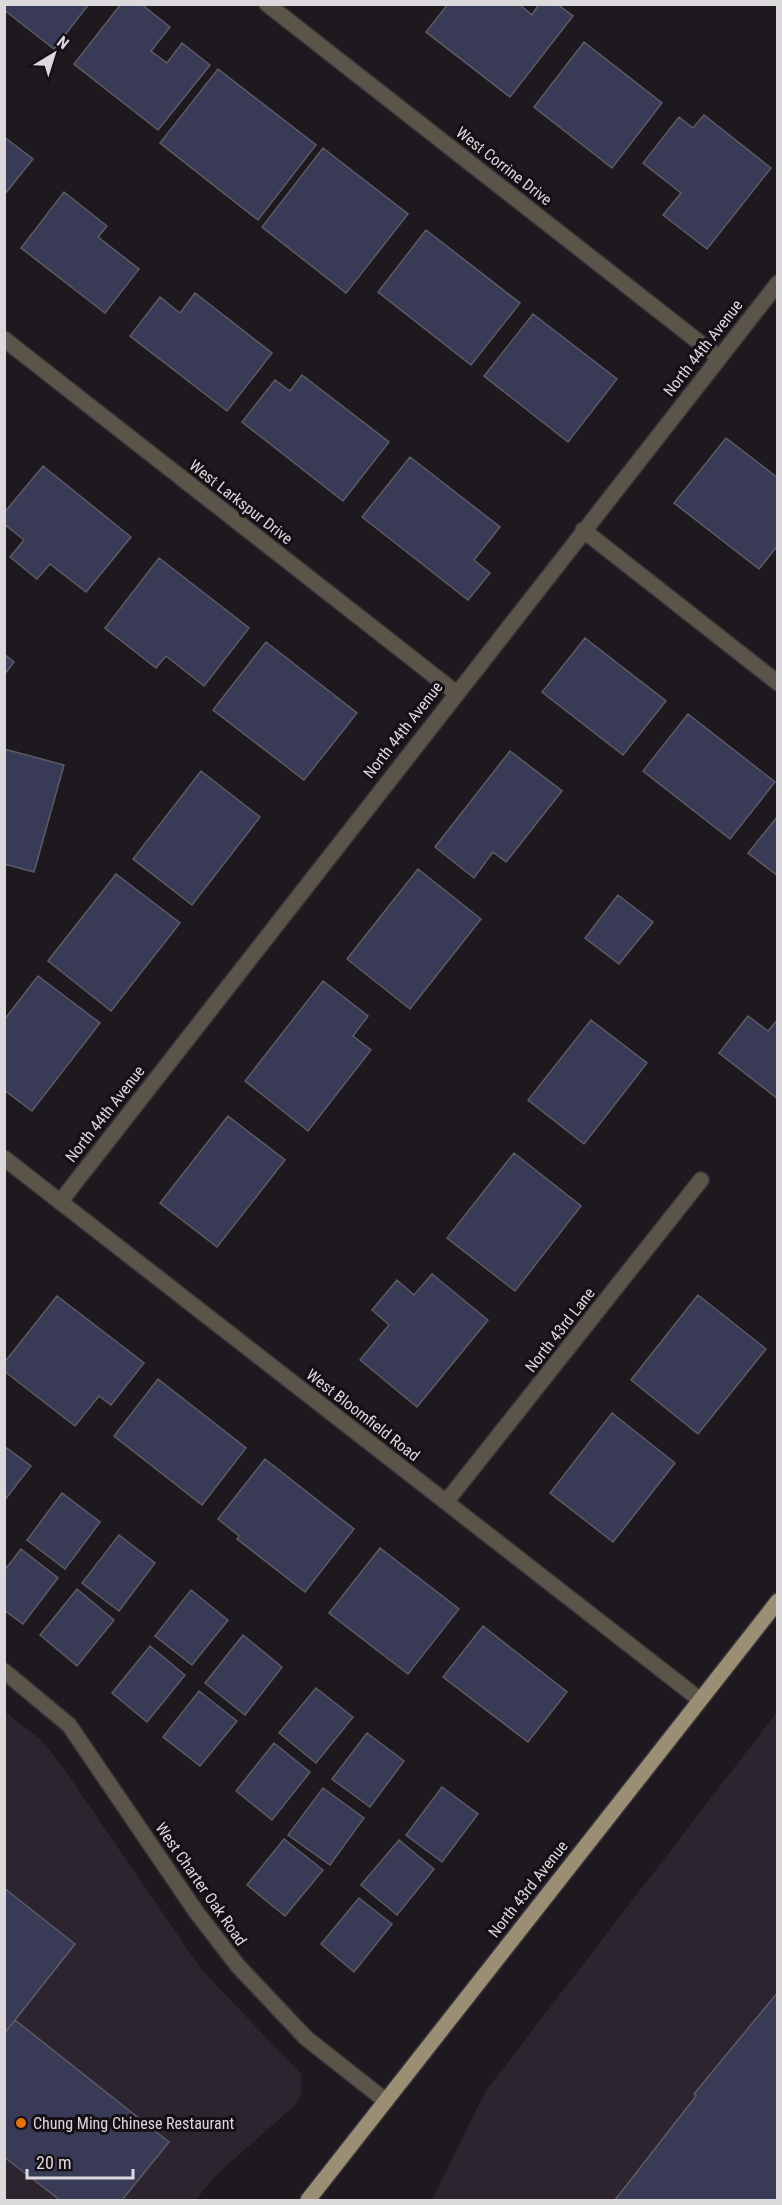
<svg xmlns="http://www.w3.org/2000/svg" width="782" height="2205" font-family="'Roboto Condensed',sans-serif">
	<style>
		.built { fill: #2c242e }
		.building { fill: #393a56; stroke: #5c5c64; stroke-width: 1.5 }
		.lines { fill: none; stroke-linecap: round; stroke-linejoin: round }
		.minor-casing { stroke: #393439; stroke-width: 18 }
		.major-casing { stroke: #393439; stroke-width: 18 }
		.minor { stroke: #5a5548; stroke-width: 15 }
		.major { stroke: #9a8f74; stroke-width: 15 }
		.food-dot { fill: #e8710a; stroke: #151016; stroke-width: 2 }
		.labels { text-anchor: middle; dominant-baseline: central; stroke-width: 6; stroke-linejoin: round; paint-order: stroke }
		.street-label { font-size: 16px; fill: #dcd9dc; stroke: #151016 }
		.poi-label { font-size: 16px; fill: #dcd9dc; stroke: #151016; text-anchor: start }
	</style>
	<rect width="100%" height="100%" fill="#1e191f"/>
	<path class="built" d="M 4,1711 L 39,1738 L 60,1763 L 201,1969 L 301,2074 L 301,2095 L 295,2105 L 214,2177 L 196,2200 L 5,2200 Z
		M 777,1712 L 777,2200 L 432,2200 L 485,2092 Z"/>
	<path class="building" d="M 4,4 L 89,4 L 54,49 L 4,10 Z
		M 121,4 L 141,4 L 170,27 L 151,51 L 167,63 L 182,43 L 210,65 L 158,130 L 74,64 Z
		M 448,4 L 519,4 L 532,15 L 539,4 L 557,4 L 573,16 L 510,97 L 426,32 Z
		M 584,42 L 662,103 L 612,168 L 534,107 Z
		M 218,69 L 316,145 L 258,220 L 160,143 Z
		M 704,115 L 771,168 L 707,249 L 663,215 L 681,193 L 643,163 L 679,117 L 693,128 Z
		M 4,137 L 33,159 L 4,195 Z
		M 323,148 L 408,214 L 346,293 L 262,227 Z
		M 64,192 L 107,226 L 98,237 L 139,269 L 105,313 L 21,248 Z
		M 426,230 L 520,303 L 471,365 L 378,292 Z
		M 195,293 L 272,353 L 227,411 L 130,336 L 160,297 L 180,313 Z
		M 533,314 L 617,379 L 568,442 L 484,376 Z
		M 302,375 L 389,442 L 343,501 L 242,422 L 275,380 L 290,391 Z
		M 726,438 L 778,478 L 778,545 L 759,569 L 674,503 Z
		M 410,457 L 500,527 L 474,560 L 490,573 L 468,600 L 362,517 Z
		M 43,466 L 131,537 L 86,592 L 50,564 L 37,579 L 10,557 L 24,540 L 4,524 L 4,513 Z
		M 159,558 L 249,628 L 204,686 L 166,656 L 156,668 L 105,628 Z
		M 585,638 L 666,701 L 623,755 L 542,692 Z
		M 266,642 L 357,713 L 304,780 L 213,710 Z
		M 4,654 L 14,662 L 4,675 Z
		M 688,714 L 775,782 L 730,839 L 643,771 Z
		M 4,749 L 64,765 L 34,872 L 4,864 Z
		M 510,751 L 562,791 L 506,862 L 493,852 L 474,878 L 435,847 Z
		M 201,771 L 260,817 L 192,905 L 133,859 Z
		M 778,816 L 778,876 L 748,853 Z
		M 418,869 L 481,919 L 410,1009 L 347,959 Z
		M 116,874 L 180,923 L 111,1011 L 48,961 Z
		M 618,895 L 653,922 L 619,964 L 585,938 Z
		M 38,976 L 100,1023 L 32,1111 L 4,1090 L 4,1020 Z
		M 323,981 L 368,1016 L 353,1036 L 371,1050 L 308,1131 L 245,1081 Z
		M 748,1016 L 768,1031 L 778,1019 L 778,1099 L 719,1053 Z
		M 591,1020 L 647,1063 L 584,1144 L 528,1100 Z
		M 228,1116 L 285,1160 L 217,1247 L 160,1203 Z
		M 514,1153 L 581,1206 L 515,1291 L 447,1238 Z
		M 432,1274 L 488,1320 L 417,1407 L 360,1360 L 389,1325 L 372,1310 L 397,1280 L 414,1295 Z
		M 698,1295 L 766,1349 L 698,1434 L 631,1380 Z
		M 57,1296 L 144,1363 L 111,1405 L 99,1396 L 75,1426 L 4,1371 L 4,1363 Z
		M 158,1379 L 246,1448 L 202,1505 L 114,1436 Z
		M 612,1413 L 675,1463 L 613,1542 L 550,1493 Z
		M 4,1446 L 31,1466 L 4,1501 Z
		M 265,1459 L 354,1529 L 305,1592 L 237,1539 L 239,1536 L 218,1519 Z
		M 62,1493 L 100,1522 L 65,1569 L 27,1540 Z
		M 119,1535 L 155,1563 L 119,1611 L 82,1583 Z
		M 380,1548 L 459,1609 L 408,1674 L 329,1613 Z
		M 21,1549 L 58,1578 L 23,1624 L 4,1610 L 4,1571 Z
		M 77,1589 L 114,1620 L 77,1666 L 40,1635 Z
		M 191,1590 L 228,1620 L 192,1665 L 155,1636 Z
		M 483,1626 L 567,1692 L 528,1742 L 443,1677 Z
		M 243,1635 L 282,1667 L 245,1715 L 205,1683 Z
		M 150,1646 L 185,1675 L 147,1722 L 112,1693 Z
		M 316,1688 L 353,1717 L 316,1763 L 279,1733 Z
		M 199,1691 L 237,1721 L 200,1766 L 163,1737 Z
		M 367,1733 L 404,1761 L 370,1807 L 332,1779 Z
		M 274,1743 L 310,1772 L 272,1820 L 236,1791 Z
		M 442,1787 L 478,1814 L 442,1862 L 406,1835 Z
		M 323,1788 L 364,1818 L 330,1865 L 288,1835 Z
		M 284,1839 L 323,1870 L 285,1916 L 247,1885 Z
		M 399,1840 L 434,1869 L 397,1915 L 361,1885 Z
		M 4,1888 L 75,1944 L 4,2034 Z
		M 359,1898 L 392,1924 L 354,1972 L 321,1944 Z
		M 778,1992 L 778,2200 L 615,2200 L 696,2096 L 694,2094 Z
		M 15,2020 L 169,2142 L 122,2200 L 60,2200 L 4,2157 L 4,2034 Z"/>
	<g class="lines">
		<defs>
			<path id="minor" d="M 267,4 L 718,357
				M 4,339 L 455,692
				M 583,530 L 778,683
				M 4,1158 L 699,1699
				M 60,1202 L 778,283
				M 446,1502 L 701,1180
				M 4,1671 L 69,1725 L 197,1913 L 238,1966 L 306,2038 L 386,2101"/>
			<path id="major" d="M 308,2200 L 778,1601"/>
		</defs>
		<use href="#minor" class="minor-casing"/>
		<use href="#major" class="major-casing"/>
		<use href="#minor" class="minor"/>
		<use href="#major" class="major"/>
	</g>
	<circle class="food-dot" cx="21" cy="2123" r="6"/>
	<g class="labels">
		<g class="street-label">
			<text transform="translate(504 166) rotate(38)">West Corrine Drive</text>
			<text transform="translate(703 348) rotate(-52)">North 44th Avenue</text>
			<text transform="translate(241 502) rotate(38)">West Larkspur Drive</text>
			<text transform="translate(403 730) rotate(-52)">North 44th Avenue</text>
			<text transform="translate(105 1114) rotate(-52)">North 44th Avenue</text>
			<text transform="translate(560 1330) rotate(-52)">North 43rd Lane</text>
			<text transform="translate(363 1415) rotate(38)">West Bloomfield Road</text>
			<text transform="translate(201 1884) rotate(55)">West Charter Oak Road</text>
			<text transform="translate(528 1889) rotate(-52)">North 43rd Avenue</text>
		</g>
		<g class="poi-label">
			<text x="33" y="2123">Chung Ming Chinese Restaurant</text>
		</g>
	</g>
	<rect width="782" height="2205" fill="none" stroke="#dcd9dc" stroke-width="12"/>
	<g transform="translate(54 54) rotate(38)" stroke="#151016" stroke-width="4.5" paint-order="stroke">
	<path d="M0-4.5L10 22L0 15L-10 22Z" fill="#dcd9dc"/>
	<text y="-9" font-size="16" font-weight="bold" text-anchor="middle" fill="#dcd9dc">N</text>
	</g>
	<path d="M27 2169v9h106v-9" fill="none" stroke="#dcd9dc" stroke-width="3"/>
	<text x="36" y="2169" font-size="18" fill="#dcd9dc" stroke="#151016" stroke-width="4.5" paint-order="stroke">20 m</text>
</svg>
